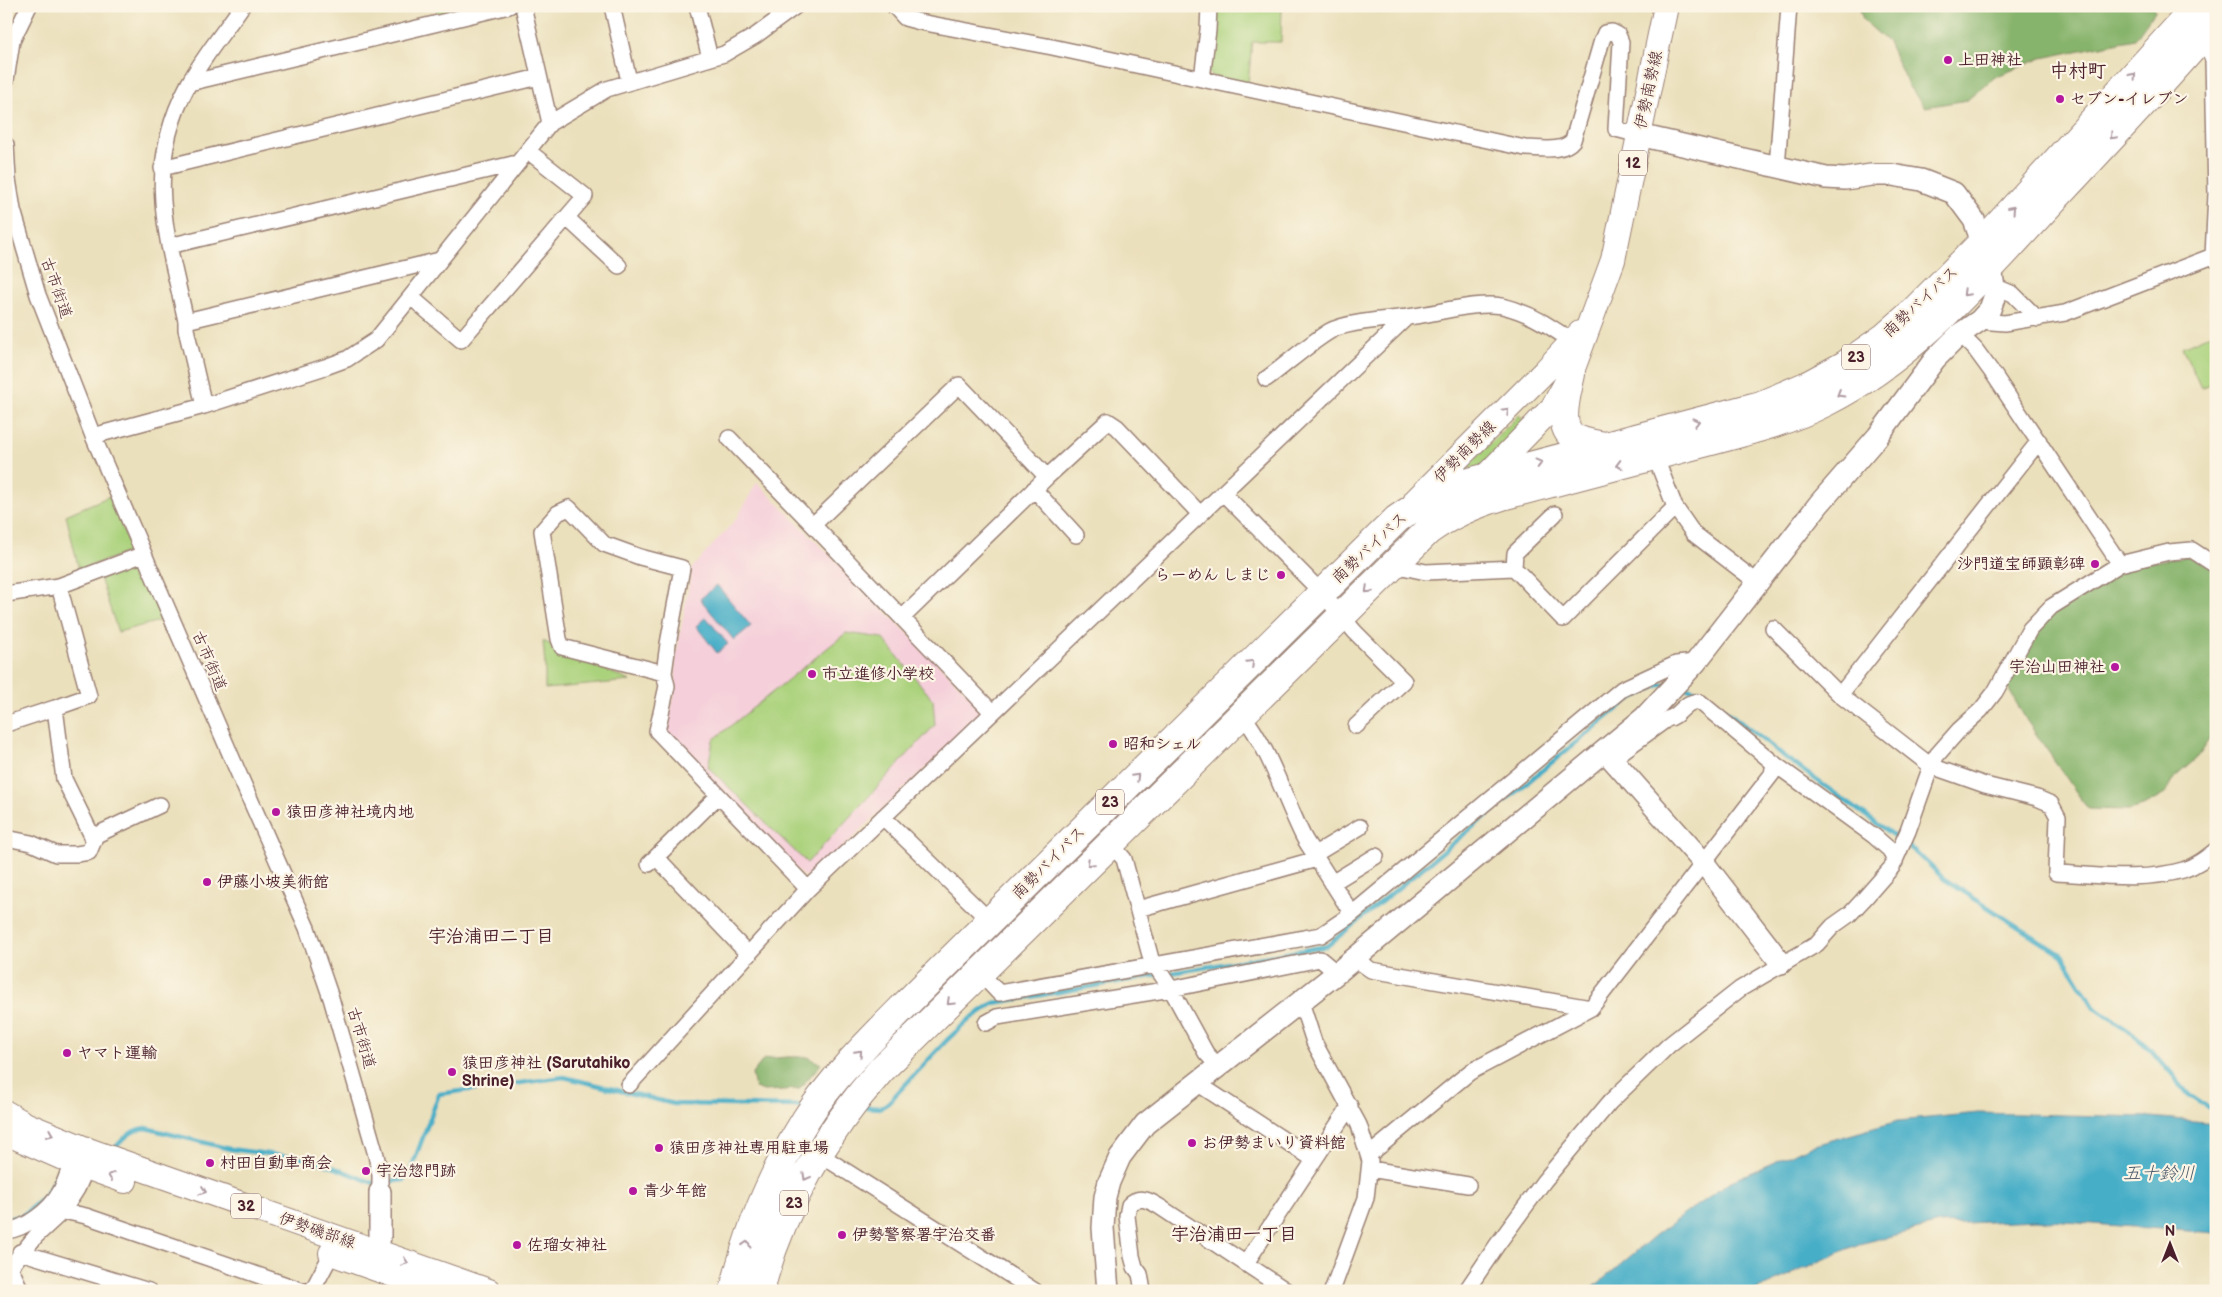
<svg xmlns="http://www.w3.org/2000/svg" width="2222" height="1297" font-family="'Balsamiq Sans','Klee One',sans-serif">
	<style>
		.built { fill: #f5cfda }
		.green { fill: #aad27c; stroke: #7a7854 }
		.forest { fill: #87b46c; stroke: #686a4c }
		.water { fill: #47aec7; stroke: #486679 }
		.lines { fill: none; stroke-linecap: round; stroke-linejoin: round }
		.stream { stroke: #47aec7; stroke-width: 4.5 }
		.street-casing { stroke: #9a8074; stroke-width: 18 }
		.secondary-casing { stroke: #9a8074; stroke-width: 24 }
		.primary-casing { stroke: #9a8074; stroke-width: 26 }
		.highway-casing { stroke: #9a8074; stroke-width: 30 }
		.street { stroke: #fff; stroke-width: 15 }
		.secondary { stroke: #fff; stroke-width: 21 }
		.primary { stroke: #fff; stroke-width: 24 }
		.highway { stroke: #fff; stroke-width: 28 }
		.oneway { stroke: #ae9aa0 }
		.poi-dot { fill: #b5179e; stroke: #fcf5e5; stroke-width: 2 }
		.labels { text-anchor: middle; dominant-baseline: central; stroke-width: 4.5; stroke-linejoin: round; paint-order: stroke }
		.shield { fill: #fcf5e5; stroke: #7f5f63; stroke-width: 1 }
		.shield-label { font-size: 15px; font-weight: bold; fill: #4a1f2b }
		.poi-label { font-size: 16px; font-weight: bold; fill: #4a1f2b; stroke: #fcf5e5; text-anchor: start }
		.street-label { font-size: 16px; fill: #4a1f2b; stroke: #fcf5e5 }
		.neighbourhood-label { font-size: 18px; font-weight: bold; fill: #4a1f2b; stroke: #fcf5e5 }
		.water-label { font-size: 18px; font-style: italic; fill: #495869; stroke: #fcf5e5 }
		.quarter-label { font-size: 19px; font-weight: bold; fill: #4a1f2b; stroke: #fcf5e5 }
	</style>
	<rect width="100%" height="100%" fill="#fcf5e5"/>
	<filter id="ink" filterUnits="userSpaceOnUse"><feTurbulence type="fractalNoise" baseFrequency=".02" numOctaves="2"/><feDisplacementMap in="SourceGraphic" scale="10" xChannelSelector="R" yChannelSelector="G"/><feConvolveMatrix kernelMatrix="1 2 1 2 8 2 1 2 1" color-interpolation-filters="sRGB"/></filter>
	<filter id="wash" filterUnits="userSpaceOnUse"><feTurbulence type="fractalNoise" baseFrequency=".0096" numOctaves="4" result="noise"/><feDisplacementMap in="SourceGraphic" scale="20" xChannelSelector="R" yChannelSelector="G"/><feGaussianBlur stdDeviation="1.12" result="paint"/><feColorMatrix in="noise" values="0 0 0 0 0 0 0 0 0 0 0 0 0 0 0 0 0 1.4 0 .05"/><feComposite in="paint" operator="in"/></filter>
	<g filter="url(#wash)">
		<rect width="100%" height="100%" fill="#ebe0bc"/>
		<path class="built" d="M 757,482 L 978,704 L 981,715 L 813,876 L 803,876 L 666,733 L 676,687 L 675,662 L 692,568 L 737,518 Z"/>
		<path class="green" d="M 436,6 L 484,6 L 439,18 Z
			M 1216,6 L 1282,6 L 1281,42 L 1252,42 L 1248,84 L 1211,76 L 1208,72 C 1211,50 1216,28 1216,6 Z
			M 2216,332 L 2216,382 L 2201,388 L 2182,347 Z
			M 1519,415 L 1524,420 L 1475,472 L 1468,466 Z
			M 110,496 L 131,551 L 79,570 L 66,515 Z
			M 132,563 L 138,565 L 163,620 L 118,632 L 99,575 Z
			M 1314,621 L 1317,624 L 1118,817 L 1117,812 Z
			M 846,633 L 883,638 L 933,700 L 935,725 L 807,863 L 708,767 L 713,740 Z
			M 543,641 L 630,681 L 545,689 L 545,665 Z
			M 1084,848 L 1086,851 L 825,1123 L 822,1121 L 822,1119 L 866,1062 L 1080,849 Z"/>
		<path class="forest" d="M 1859,6 L 2154,6 L 2155,11 L 2135,39 L 2042,58 L 1995,77 L 1967,100 L 1925,107 L 1909,87 L 1888,42 L 1863,20 Z
			M 2186,556 L 2216,568 L 2216,731 L 2198,757 L 2174,778 L 2165,794 L 2145,805 L 2129,810 L 2088,809 L 2027,721 L 2006,685 L 2024,649 L 2049,616 L 2120,568 Z
			M 787,1057 L 808,1057 L 821,1064 L 799,1089 L 764,1091 L 755,1088 L 752,1074 L 764,1059 Z"/>
		<path class="water" d="M 717,585 L 751,626 L 734,640 L 700,599 Z
			M 706,617 L 728,644 L 717,653 L 696,626 Z
			M 1978,1113 L 2151,1117 L 2216,1123 L 2216,1233 L 2037,1220 L 1939,1224 L 1859,1244 L 1753,1291 L 1589,1291 L 1658,1233 L 1731,1181 L 1811,1146 L 1898,1121 Z"/>
		<g class="lines">
			<path class="stream" d="M 1682,687 L 1691,689 L 1707,696 L 1786,758 L 1916,852 L 1944,879 L 2062,955 L 2094,1007 L 2129,1031 L 2151,1050 L 2189,1095 L 2216,1113
				M 1166,974 L 1327,946 L 1627,701 L 1659,685 L 1664,685
				M 862,1107 L 881,1108 L 889,1102 L 947,1040 L 971,1018 L 994,1003 L 1158,975
				M 115,1148 C 124,1138 132,1129 146,1128 L 230,1149 L 306,1159 L 328,1165 L 373,1183 L 404,1180 L 409,1175 L 439,1094 L 564,1077 L 674,1104 L 802,1106
				M 6,1219 L 22,1216 L 45,1196 L 60,1170"/>
		</g>
	</g>
	<g filter="url(#ink)">
		<g class="lines">
			<defs>
				<path id="street" d="M 523,6 L 550,123
					M 612,6 L 629,81
					M 697,6 L 710,58
					M 894,6 L 905,18 L 920,22 L 1052,47 L 1525,148 C 1540,148 1563,153 1573,140 L 1602,40 L 1605,33 L 1612,32 L 1618,35 L 1621,42 L 1616,129 L 1639,135
					M 2196,35 L 2209,49 L 2213,60 L 2216,194
					M 1202,79 L 1208,30 L 1209,6
					M 6,80 L 12,41 L 29,6
					M 189,83 L 509,6
					M 6,145 L 8,179 L 13,210 L 38,295 L 93,436 L 238,772 L 307,928 L 331,998 L 376,1155 L 380,1175 L 380,1192
					M 1777,167 L 1789,6
					M 162,168 L 539,77
					M 2216,194 L 2213,256 L 2216,260
					M 567,218 L 619,266
					M 169,246 L 517,163
					M 1994,286 L 2013,294 L 2038,319
					M 411,297 L 461,340 L 585,196 L 528,151
					M 186,321 L 440,260
					M 1979,321 L 2005,323 L 2065,313 L 2213,256
					M 1266,379 C 1287,364 1307,345 1330,331 C 1345,322 1389,319 1408,317 C 1435,314 1477,301 1502,306 C 1528,312 1553,327 1573,343
					M 204,406 L 186,329 L 186,321 C 167,235 143,169 188,85 C 203,57 224,32 242,6
					M 93,436 L 204,406 L 325,367 L 347,359 L 376,340 L 550,123 L 607,89 L 724,54 L 755,36 L 796,6
					M 729,438 L 813,525
					M 1034,489 L 1076,535
					M 1223,493 L 1322,593 L 1355,632 L 1404,681 L 1356,726
					M 1675,507 L 1693,533 L 1758,583
					M 569,508 L 604,544 L 640,557 L 682,568 L 668,644 L 664,673 L 562,647 L 559,639 L 542,531 L 558,513 Z
					M 2120,564 L 2169,552 L 2192,550 L 2215,565
					M 1393,565 L 1426,572 L 1514,568 L 1563,619 L 1675,507 L 1655,456
					M 1514,568 L 1515,553 L 1555,514
					M 6,594 L 59,586 L 144,554
					M 902,618 L 1047,477 L 1108,421 L 1117,427 L 1200,514
					M 1773,628 L 1840,695 L 1931,766 L 1985,785 L 2037,798 L 2051,804 L 2058,817 L 2056,873 C 2097,875 2143,882 2183,870 C 2196,866 2206,858 2216,850
					M 664,673 L 667,686 L 657,731 L 808,889
					M 1840,695 L 2039,441
					M 992,712 L 813,525 L 959,385 L 1047,477
					M 6,724 L 55,708
					M 1612,759 L 1667,719 C 1681,717 1684,699 1700,702 L 1776,765 L 1874,836 L 1890,850 L 1895,862
					M 883,817 L 990,921
					M 92,837 L 160,805
					M 6,838 L 31,843 L 56,854 L 77,854 L 89,852 L 94,840 L 64,779 L 55,708 L 89,696 L 59,586
					M 1110,843 L 1124,859 L 1151,959 L 1171,989 L 1206,1053 L 1219,1067
					M 1315,854 L 1360,827
					M 656,857 L 749,955
					M 1317,859 L 1352,914
					M 649,864 L 718,796
					M 1332,883 L 1376,856
					M 1138,909 L 1317,859 C 1313,851 1307,844 1303,836 C 1283,795 1270,750 1242,714
					M 1354,958 L 1371,970 L 1591,1008
					M 980,973 L 999,993 L 1321,935 L 1352,914 L 1622,689 L 1676,664 L 1696,662
					M 1301,1002 L 1314,1042 L 1359,1125 L 1370,1161 L 1366,1198 L 1332,1291
					M 986,1023 L 997,1017 L 1171,989 L 1320,959 L 1337,973
					M 1197,1083 L 1313,1159
					M 629,1085 L 808,889 L 1407,317
					M 793,1141 L 819,1154 L 1035,1291
					M 1369,1155 L 1470,1072 L 1591,1008 L 1772,774 L 1774,763
					M 1370,1169 L 1468,1185
					M 63,1211 L 86,1216 L 304,1291
					M 6,1231 C 26,1229 51,1209 60,1192 C 65,1183 68,1172 72,1162
					M 20,1252 L 149,1291
					M 1246,1263 L 1350,1106
					M 21,1291 L 10,1267 L 36,1236 L 63,1211 L 77,1189 L 87,1167
					M 312,1291 L 332,1253
					M 1143,1291 L 1140,1274 L 1135,1267 L 1132,1256 L 1127,1216 L 1129,1205 C 1139,1195 1149,1200 1160,1207 L 1287,1291
					M 1466,1291 L 1497,1245 L 1544,1181 L 1610,1102 L 1669,1045 L 1740,989 L 1817,944 L 1833,926 L 1850,914 L 1863,900 L 1892,867 L 1908,831 L 1931,766 L 1937,755 L 1959,730 L 1981,710 L 1995,692 L 2030,629 L 2051,607 L 2120,564 L 1994,375 L 1975,349 L 1960,334"/>
				<path id="secondary" d="M 1605,751 L 1703,862 L 1781,963
					M 373,1268 L 380,1237 L 380,1192
					M 1108,1291 L 1103,1228 L 1105,1197 L 1109,1182 L 1120,1157 L 1145,1124 L 1337,973 L 1645,717 L 1696,662 L 1819,504 L 1878,436 L 1935,359 L 1960,334 L 1979,321 L 1990,309 L 1995,295 L 1991,267 L 1974,220 L 1954,193 L 1921,180 L 1892,175 L 1871,175 L 1845,179 L 1826,178 L 1639,135"/>
				<path id="primary" d="M 1482,480 L 1553,407 L 1571,374 L 1613,260 L 1666,6
					M 1416,500 L 1545,371 L 1580,333
					M 6,1113 L 25,1124 L 91,1151 L 489,1291
					M 6,1133 L 72,1162 L 125,1181
					M 331,1253 L 438,1291"/>
				<path id="highway" d="M 1571,374 C 1568,390 1557,422 1571,435 C 1580,443 1594,444 1605,446
					M 734,1291 C 748,1230 773,1172 806,1119 C 836,1072 878,1033 917,993 L 1397,519 L 1431,496 L 1454,486 L 1761,405 L 1806,386 L 1845,365 L 1885,337 L 1911,314 L 1983,242 L 2197,6
					M 760,1291 C 780,1210 826,1132 881,1070 L 1428,531 C 1451,514 1475,504 1502,496 C 1567,479 1631,462 1696,445 C 1740,433 1785,423 1826,402 C 1913,358 1977,282 2042,212 C 2101,149 2160,87 2216,21"/>
			</defs>
			<use href="#street" class="street-casing"/>
			<use href="#secondary" class="secondary-casing"/>
			<use href="#primary" class="primary-casing"/>
			<use href="#highway" class="highway-casing"/>
			<use href="#street" class="street"/>
			<use href="#secondary" class="secondary"/>
			<use href="#primary" class="primary"/>
			<use href="#highway" class="highway"/>
		</g>
		<defs><path id="oneway-chevron" d="M-2-3.5L2.5 0L-2 3.5" fill="none" stroke-width="1.6" stroke-linecap="round" stroke-linejoin="round" transform="scale(1.25)"/></defs>
		<g class="oneway">
			<use href="#oneway-chevron" transform="translate(2133 76) rotate(-48)"/>
			<use href="#oneway-chevron" transform="translate(2113 136) rotate(133)"/>
			<use href="#oneway-chevron" transform="translate(2012 209) rotate(-48)"/>
			<use href="#oneway-chevron" transform="translate(1966 293) rotate(135)"/>
			<use href="#oneway-chevron" transform="translate(1840 394) rotate(149)"/>
			<use href="#oneway-chevron" transform="translate(1506 411) rotate(-45)"/>
			<use href="#oneway-chevron" transform="translate(1696 422) rotate(-14)"/>
			<use href="#oneway-chevron" transform="translate(1539 463) rotate(-15)"/>
			<use href="#oneway-chevron" transform="translate(1619 465) rotate(165)"/>
			<use href="#oneway-chevron" transform="translate(1368 590) rotate(136)"/>
			<use href="#oneway-chevron" transform="translate(1251 663) rotate(-45)"/>
			<use href="#oneway-chevron" transform="translate(1136 777) rotate(-45)"/>
			<use href="#oneway-chevron" transform="translate(1090 863) rotate(135)"/>
			<use href="#oneway-chevron" transform="translate(950 1002) rotate(136)"/>
			<use href="#oneway-chevron" transform="translate(859 1053) rotate(-47)"/>
			<use href="#oneway-chevron" transform="translate(50 1134) rotate(22)"/>
			<use href="#oneway-chevron" transform="translate(111 1176) rotate(-161)"/>
			<use href="#oneway-chevron" transform="translate(806 1177) rotate(119)"/>
			<use href="#oneway-chevron" transform="translate(203 1191) rotate(19)"/>
			<use href="#oneway-chevron" transform="translate(747 1244) rotate(-73)"/>
			<use href="#oneway-chevron" transform="translate(405 1262) rotate(19)"/>
		</g>
	</g>
	<g class="poi-dot">
		<circle cx="1948" cy="60" r="5"/>
		<circle cx="2060" cy="99" r="5"/>
		<circle cx="2095" cy="564" r="5"/>
		<circle cx="1281" cy="575" r="5"/>
		<circle cx="2115" cy="667" r="5"/>
		<circle cx="812" cy="674" r="5"/>
		<circle cx="1113" cy="744" r="5"/>
		<circle cx="276" cy="812" r="5"/>
		<circle cx="207" cy="882" r="5"/>
		<circle cx="67" cy="1053" r="5"/>
		<circle cx="452" cy="1072" r="5"/>
		<circle cx="1192" cy="1143" r="5"/>
		<circle cx="659" cy="1148" r="5"/>
		<circle cx="210" cy="1163" r="5"/>
		<circle cx="366" cy="1171" r="5"/>
		<circle cx="633" cy="1191" r="5"/>
		<circle cx="842" cy="1235" r="5"/>
		<circle cx="517" cy="1245" r="5"/>
	</g>
	<g class="labels">
		<g class="shield">
			<rect x="1619" y="150.5" width="28" height="25" rx="4"/>
			<rect x="1842" y="344.5" width="28" height="25" rx="4"/>
			<rect x="1096" y="789.5" width="28" height="25" rx="4"/>
			<rect x="780" y="1190.5" width="28" height="25" rx="4"/>
			<rect x="231" y="1193.5" width="30" height="25" rx="4"/>
		</g>
		<g class="shield-label">
			<text x="1633" y="163">12</text>
			<text x="1856" y="357">23</text>
			<text x="1110" y="802">23</text>
			<text x="794" y="1203">23</text>
			<text x="246" y="1206">32</text>
		</g>
		<g class="poi-label">
			<text x="1958" y="60">上田神社</text>
			<text x="2070" y="99">セブン-イレブン</text>
			<text x="2085" y="564" text-anchor="end">沙門道宝師顕彰碑</text>
			<text x="1271" y="575" text-anchor="end">らーめん しまじ</text>
			<text x="2105" y="667" text-anchor="end">宇治山田神社</text>
			<text x="822" y="674">市立進修小学校</text>
			<text x="1123" y="744">昭和シェル</text>
			<text x="286" y="812">猿田彦神社境内地</text>
			<text x="217" y="882">伊藤小坡美術館</text>
			<text x="77" y="1053">ヤマト運輸</text>
			<text x="462" y="1063">猿田彦神社 (Sarutahiko<tspan x="462" dy="18">Shrine)</tspan></text>
			<text x="1202" y="1143">お伊勢まいり資料館</text>
			<text x="669" y="1148">猿田彦神社専用駐車場</text>
			<text x="220" y="1163">村田自動車商会</text>
			<text x="376" y="1171">宇治惣門跡</text>
			<text x="643" y="1191">青少年館</text>
			<text x="852" y="1235">伊勢警察署宇治交番</text>
			<text x="527" y="1245">佐瑠女神社</text>
		</g>
		<g class="street-label">
			<text transform="translate(1649 90) rotate(-78)">伊勢南勢線</text>
			<text transform="translate(56 288) rotate(71)">古市街道</text>
			<text transform="translate(1921 302) rotate(-43)">南勢バイパス</text>
			<text transform="translate(1465 452) rotate(-45)">伊勢南勢線</text>
			<text transform="translate(1370 548) rotate(-43)">南勢バイパス</text>
			<text transform="translate(209 661) rotate(67)">古市街道</text>
			<text transform="translate(1049 863) rotate(-45)">南勢バイパス</text>
			<text transform="translate(361 1038) rotate(74)">古市街道</text>
			<text transform="translate(317 1231) rotate(19)">伊勢磯部線</text>
		</g>
		<g class="neighbourhood-label">
			<text x="491" y="936">宇治浦田二丁目</text>
			<text x="1234" y="1234">宇治浦田一丁目</text>
		</g>
		<g class="water-label">
			<text x="2159" y="1173">五十鈴川</text>
		</g>
		<g class="quarter-label">
			<text x="2078" y="71">中村町</text>
		</g>
	</g>
	<rect width="2222" height="1297" fill="none" stroke="#fcf5e5" stroke-width="25"/>
	<g transform="translate(2170 1244)" stroke="#fcf5e5" stroke-width="4" paint-order="stroke">
	<path d="M0-4L9 19L0 12L-9 19Z" fill="#4a1f2b"/>
	<text y="-8" font-size="14" font-weight="bold" text-anchor="middle" fill="#4a1f2b">N</text>
	</g>
</svg>
